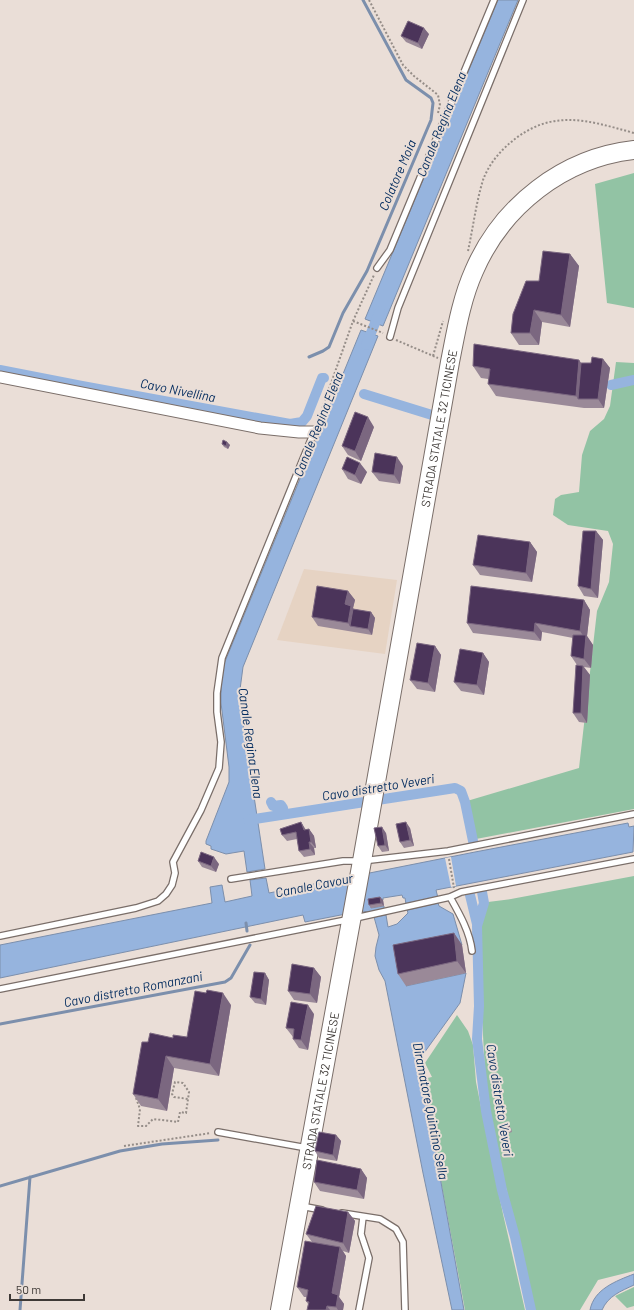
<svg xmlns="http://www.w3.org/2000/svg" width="634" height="1310" font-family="Barlow,sans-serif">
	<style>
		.industrial { fill: #e6d3c3 }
		.green { fill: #92c3a4 }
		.water { fill: #96b4de; stroke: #7c8fac }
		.pier { fill: #eaded7 }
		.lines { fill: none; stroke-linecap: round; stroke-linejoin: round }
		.stream { stroke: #7c8fac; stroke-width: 3 }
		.canal { stroke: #96b4de; stroke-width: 10 }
		.service-casing { stroke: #7a6e69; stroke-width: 8 }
		.minor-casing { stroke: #7a6e69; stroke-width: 13 }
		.primary-casing { stroke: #7a6e69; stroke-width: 20 }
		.path { stroke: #958d88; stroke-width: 2; stroke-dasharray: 2 2; stroke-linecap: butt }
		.service { stroke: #fff; stroke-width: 5.5 }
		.minor { stroke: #fff; stroke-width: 11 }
		.primary { stroke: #fff; stroke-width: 18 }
		.wall { fill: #9a8998 }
		.shaded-wall { fill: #7b6780 }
		.building { fill: #4b345a; stroke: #7b6780 }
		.labels { text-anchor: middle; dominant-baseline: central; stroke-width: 4; stroke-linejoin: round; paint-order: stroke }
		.street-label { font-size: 12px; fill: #3e3936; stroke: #eaded7 }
		.water-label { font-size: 13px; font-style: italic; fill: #062e60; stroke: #eaded7 }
	</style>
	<rect width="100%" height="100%" fill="#eaded7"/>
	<path class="industrial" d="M 304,569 L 397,580 L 385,654 L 277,640 Z"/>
	<path class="green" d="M 634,173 L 634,308 L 607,303 L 595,184 Z
		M 616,362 L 634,363 L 634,809 L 476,839 L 467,801 L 579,768 L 597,611 L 609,582 L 613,544 L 608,531 L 568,525 L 553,515 L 555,499 L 561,495 L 579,492 L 582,455 L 590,431 L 604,419 L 610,406 Z
		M 634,876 L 634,1271 L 598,1280 L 580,1310 L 535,1310 L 503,1175 L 489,1105 L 485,1073 L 483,1035 L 481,926 L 488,902 L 511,899 Z
		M 457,1015 L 468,1031 L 473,1045 L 476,1082 L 488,1142 L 503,1214 L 525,1310 L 465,1310 L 422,1079 L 432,1077 L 425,1063 Z
		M 634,1287 L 634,1306 L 627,1308 L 615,1296 Z"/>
	<path class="water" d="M 498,0 L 518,0 L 383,326 L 365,319 Z
		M 361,330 L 378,336 L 243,667 L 239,697 L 265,869 L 247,872 L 244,851 L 226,854 L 211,849 L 211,846 L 206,844 L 206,841 L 229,782 L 229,767 L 221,703 L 221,681 L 224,664 Z
		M 628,823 L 629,827 L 634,826 L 633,852 L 436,890 L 438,898 L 406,904 L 405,898 L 403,898 L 402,895 L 383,898 L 383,900 L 370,902 L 371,908 L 384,906 L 384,910 L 370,912 L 361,911 L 305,922 L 303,915 L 0,978 L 0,945 L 212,903 L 210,887 L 222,885 L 225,902 L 252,896 L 250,880 L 266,878 L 269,893 L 475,852 Z
		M 438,903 L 439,906 L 453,914 L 462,945 L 406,986 L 466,973 L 460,1003 L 419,1060 L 464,1310 L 452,1310 L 423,1173 L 385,981 L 379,970 L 375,956 L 376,947 L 379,935 L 374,917 L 386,915 L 388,927 L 397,924 L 408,913 L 407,910 Z
		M 634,1274 L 634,1285 C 621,1291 608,1296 602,1310 L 590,1310 C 594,1289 616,1281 634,1274 Z"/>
	<path class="pier" d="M 451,857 L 456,886 L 451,887 L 445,858 Z"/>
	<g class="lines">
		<path class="stream" d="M 309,357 L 323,351 L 329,347 L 343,313 L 367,271 L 431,120 L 433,103 L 431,98 L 406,80 L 363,0
			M 246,923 L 247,931
			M 0,1024 L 225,982 L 231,978 L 250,945
			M 0,1186 L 120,1151 L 162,1144 L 218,1140
			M 20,1310 L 30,1177"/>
		<path class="canal" d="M 366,345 L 380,311
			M 0,370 L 82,386 L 290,424 L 302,422 L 307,416 L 322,378 L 324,378
			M 611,385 L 634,380
			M 364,394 L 432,415
			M 271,802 L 273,806 L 281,805 L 283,808 L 284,814
			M 248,820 L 455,788 L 461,791 L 465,802 L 473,841
			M 482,892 L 484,903 L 477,926 L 479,1006 L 477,1039 L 486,1111 L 502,1190 L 515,1237 L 531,1310
			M 470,895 L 477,924"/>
		<defs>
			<path id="service" d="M 377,268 L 390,250 L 494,0
				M 390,337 L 398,308 L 523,0
				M 231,879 L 343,861 L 362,861 L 448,851 L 634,814
				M 450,897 C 459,913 470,932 472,951
				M 0,936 L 136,908 L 158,901 L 166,894 L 172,885 L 175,873 L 173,862 L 201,810 L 219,768 L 221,742 L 217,712 L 217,693 L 222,658 L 314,432
				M 0,989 L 351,919 L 450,897 L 461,892 L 634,859
				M 218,1132 L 307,1148
				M 301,1206 L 322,1210
				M 342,1213 L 380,1219 L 396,1229 L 403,1242 L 405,1310
				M 359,1310 L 369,1258 L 361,1234 L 363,1217"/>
			<path id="minor" d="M 0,377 L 260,428 L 299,432 L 314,432"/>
			<g id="primary">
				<path id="s1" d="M 280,1310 L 362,861 L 450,362 C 456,332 461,300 474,271 C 502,206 563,158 634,150"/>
			</g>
		</defs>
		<use href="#service" class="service-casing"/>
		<use href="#minor" class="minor-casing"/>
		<use href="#primary" class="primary-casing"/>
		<path class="path" d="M 369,0 L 403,65 L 414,76 L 438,95 L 440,105 L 438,113
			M 468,251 C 473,228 476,203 483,180 C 488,166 499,152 510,143 C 551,108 587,120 634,133
			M 353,321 L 383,333
			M 396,340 L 438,358
			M 433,356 L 443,321
			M 317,423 L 353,321 L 374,275
			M 449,859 L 454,888
			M 136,1098 L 140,1109 L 138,1126 L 146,1126 L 153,1119 L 178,1122 L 180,1112 L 186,1113 L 189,1092 L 183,1083 L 175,1082 L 172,1094 L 174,1097 L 188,1099
			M 124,1146 L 211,1133"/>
		<use href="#service" class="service"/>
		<use href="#minor" class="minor"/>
		<use href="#primary" class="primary"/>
	</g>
	<path class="wall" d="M 429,34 L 422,49 L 406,42 L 401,36 Z
		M 570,254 L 579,266 L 570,327 L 542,322 L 539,345 L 519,345 L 511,333 L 539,281 Z
		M 603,359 L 610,368 L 604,408 L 584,408 L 496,396 L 488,384 L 488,379 L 481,378 L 473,366 L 579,360 L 581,363 L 591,363 Z
		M 374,427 L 361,461 L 348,455 L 342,446 Z
		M 227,442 L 230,445 L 228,449 L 224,447 L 222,444 Z
		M 403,466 L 400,484 L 379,481 L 372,472 Z
		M 342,469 L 367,472 L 361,484 L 348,479 Z
		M 596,531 L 603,540 L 598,598 L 584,596 L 578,586 Z
		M 530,542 L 537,552 L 532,582 L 480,575 L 473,565 Z
		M 348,591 L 355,600 L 353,608 L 353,609 L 371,612 L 375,618 L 372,635 L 318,626 L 312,617 Z
		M 584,600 L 590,610 L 587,636 L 593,645 L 591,668 L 584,667 L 590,675 L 587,723 L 579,722 L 573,713 L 577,665 L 571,656 L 573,638 L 542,632 L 541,641 L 473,633 L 467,623 Z
		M 435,646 L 441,655 L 435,692 L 417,689 L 410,680 Z
		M 483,653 L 489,662 L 484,695 L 461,691 L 454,682 Z
		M 301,822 L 306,830 L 309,829 L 314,836 L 316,848 L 314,848 L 315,855 L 304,857 L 299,851 L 297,839 L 287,841 L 282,835 Z
		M 410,828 L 414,846 L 404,848 L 400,842 Z
		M 386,833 L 389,851 L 382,852 L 378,846 Z
		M 198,861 L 219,864 L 216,872 L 202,867 Z
		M 380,897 L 383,900 L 384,906 L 371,908 L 369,905 Z
		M 454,933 L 462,945 L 466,973 L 406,986 L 398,974 Z
		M 314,968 L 321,977 L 317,1003 L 294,1000 L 288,991 Z
		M 265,973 L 269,980 L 266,1005 L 255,1003 L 250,997 Z
		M 231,1005 L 219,1076 L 174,1068 L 167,1111 L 141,1106 L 133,1094 L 148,1042 L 187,1037 Z
		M 314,1014 L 308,1050 L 299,1048 L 293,1039 L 293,1037 L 286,1028 Z
		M 511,1128 L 512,1132 L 509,1133 L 507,1130 Z
		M 336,1135 L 341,1141 L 337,1161 L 319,1158 L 315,1151 Z
		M 361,1169 L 367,1178 L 364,1199 L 320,1191 L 314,1182 Z
		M 348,1212 L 355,1221 L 349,1253 L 343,1251 L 346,1256 L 339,1297 L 344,1304 L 343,1310 L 307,1310 L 308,1304 L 306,1301 L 307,1297 L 304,1297 L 297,1287 L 312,1242 L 306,1234 Z"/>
	<path class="shaded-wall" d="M 424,28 L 429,34 L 422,49 L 418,43 Z
		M 570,254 L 579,266 L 570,327 L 561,315 Z
		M 534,310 L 542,322 L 539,345 L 530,333 Z
		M 603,359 L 610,368 L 604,408 L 598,399 Z
		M 579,360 L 587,372 L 578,399 L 576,396 Z
		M 368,417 L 374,427 L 361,461 L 355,451 Z
		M 227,442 L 230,445 L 228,449 L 226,446 Z
		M 397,457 L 403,466 L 400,484 L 394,475 Z
		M 360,463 L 367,472 L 361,484 L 355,475 Z
		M 596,531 L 603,540 L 598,598 L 591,589 Z
		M 530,542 L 537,552 L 532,582 L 526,573 Z
		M 348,591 L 355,600 L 353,608 L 358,615 L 350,626 L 348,623 L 345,604 Z
		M 584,600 L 590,610 L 587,636 L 593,645 L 591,668 L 584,659 L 586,640 L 580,631 Z
		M 371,612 L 375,618 L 372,635 L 368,629 Z
		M 535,623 L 542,632 L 541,641 L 534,632 Z
		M 435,646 L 441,655 L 435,692 L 428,683 Z
		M 483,653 L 489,662 L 484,695 L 477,685 Z
		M 583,666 L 590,675 L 587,723 L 581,713 Z
		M 301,822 L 305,829 L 308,837 L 304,830 Z
		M 406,822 L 410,828 L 414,846 L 410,840 Z
		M 382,827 L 386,833 L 389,851 L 385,845 Z
		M 309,829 L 314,836 L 316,848 L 311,842 Z
		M 309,842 L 314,848 L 315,855 L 310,849 Z
		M 214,857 L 219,864 L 216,872 L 211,866 Z
		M 380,897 L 383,900 L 384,906 L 381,903 Z
		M 454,933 L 462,945 L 466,973 L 457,961 Z
		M 314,968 L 321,977 L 317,1003 L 310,994 Z
		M 265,973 L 269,980 L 266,1005 L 261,999 Z
		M 223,993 L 231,1005 L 219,1076 L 210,1064 Z
		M 308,1005 L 314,1014 L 308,1050 L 301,1040 Z
		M 166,1056 L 174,1068 L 167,1111 L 158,1099 Z
		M 336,1135 L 341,1141 L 337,1161 L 333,1155 Z
		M 361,1169 L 367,1178 L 364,1199 L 357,1190 Z
		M 348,1212 L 355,1221 L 349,1253 L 343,1243 Z
		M 340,1247 L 346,1256 L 339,1297 L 344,1304 L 343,1310 L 338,1310 L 336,1307 L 332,1293 Z
		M 327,1306 L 330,1310 L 326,1310 Z"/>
	<path class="building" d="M 408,21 L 424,28 L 418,43 L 401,36 Z
		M 543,251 L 570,254 L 561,315 L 534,310 L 530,333 L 511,333 L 513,314 L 526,281 L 539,281 Z
		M 474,344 L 579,360 L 576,396 L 488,384 L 490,369 L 473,366 Z
		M 592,357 L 603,359 L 598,399 L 578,399 L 581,363 L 591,363 Z
		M 355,412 L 368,417 L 355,451 L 342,446 Z
		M 223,440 L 227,442 L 226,446 L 222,444 Z
		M 375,453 L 397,457 L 394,475 L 372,472 Z
		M 347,457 L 360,463 L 355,475 L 342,469 Z
		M 583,531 L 596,531 L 591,589 L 578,586 Z
		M 478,535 L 530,542 L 526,573 L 473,565 Z
		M 317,586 L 348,591 L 345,604 L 351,606 L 348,623 L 312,617 Z
		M 471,586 L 584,600 L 580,631 L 535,623 L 534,632 L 467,623 Z
		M 353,609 L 371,612 L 368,629 L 350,626 Z
		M 573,635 L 586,635 L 584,659 L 571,656 Z
		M 417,643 L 435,646 L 428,683 L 410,680 Z
		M 460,649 L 483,653 L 477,685 L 454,682 Z
		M 576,665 L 583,666 L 581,713 L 573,713 Z
		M 301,822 L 304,830 L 309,829 L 311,842 L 309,842 L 310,849 L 299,851 L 296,832 L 282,835 L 280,829 Z
		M 406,822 L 410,840 L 400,842 L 396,824 Z
		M 382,827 L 385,845 L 378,846 L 374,828 Z
		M 201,852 L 214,857 L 211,866 L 198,861 Z
		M 380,897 L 381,903 L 369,905 L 368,899 Z
		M 454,933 L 457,961 L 398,974 L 393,945 Z
		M 292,964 L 314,968 L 310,994 L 288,991 Z
		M 254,972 L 265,973 L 261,999 L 250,997 Z
		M 207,990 L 223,993 L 210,1064 L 166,1056 L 158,1099 L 133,1094 L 142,1042 L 148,1042 L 150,1033 L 173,1038 L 173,1035 L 187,1037 L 195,991 L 206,993 Z
		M 291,1002 L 308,1005 L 301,1040 L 293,1039 L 294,1029 L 286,1028 Z
		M 509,1125 L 510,1129 L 507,1130 L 506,1126 Z
		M 319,1132 L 336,1135 L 333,1155 L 315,1151 Z
		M 317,1160 L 361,1169 L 357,1190 L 314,1182 Z
		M 316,1206 L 348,1212 L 343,1243 L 306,1234 Z
		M 305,1241 L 340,1247 L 332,1293 L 338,1295 L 336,1307 L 327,1306 L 326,1310 L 307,1310 L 309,1302 L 306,1301 L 308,1290 L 297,1287 Z"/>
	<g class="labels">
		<g class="street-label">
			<text stroke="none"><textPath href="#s1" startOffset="896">STRADA STATALE 32 TICINESE</textPath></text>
			<text stroke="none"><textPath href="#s1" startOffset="223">STRADA STATALE 32 TICINESE</textPath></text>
		</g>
		<g class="water-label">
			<text transform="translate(441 124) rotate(-68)">Canale Regina Elena</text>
			<text transform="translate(397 175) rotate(-67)">Colatore Moia</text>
			<text transform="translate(178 390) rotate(11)">Cavo Nivellina</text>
			<text transform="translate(318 424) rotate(-68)">Canale Regina Elena</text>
			<text transform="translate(251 743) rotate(82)">Canale Regina Elena</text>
			<text transform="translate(378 787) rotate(-9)">Cavo distretto Veveri</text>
			<text transform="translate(314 885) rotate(-11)">Canale Cavour</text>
			<text transform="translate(133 989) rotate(-11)">Cavo distretto Romanzani</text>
			<text transform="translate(500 1100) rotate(81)">Cavo distretto Veveri</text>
			<text transform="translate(431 1111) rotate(79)">Diramatore Quintino Sella</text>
		</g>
	</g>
	<path d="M10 1294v6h74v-6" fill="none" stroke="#3e3936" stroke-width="2"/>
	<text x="16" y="1294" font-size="12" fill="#3e3936" stroke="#eaded7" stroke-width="3" paint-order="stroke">50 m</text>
</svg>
